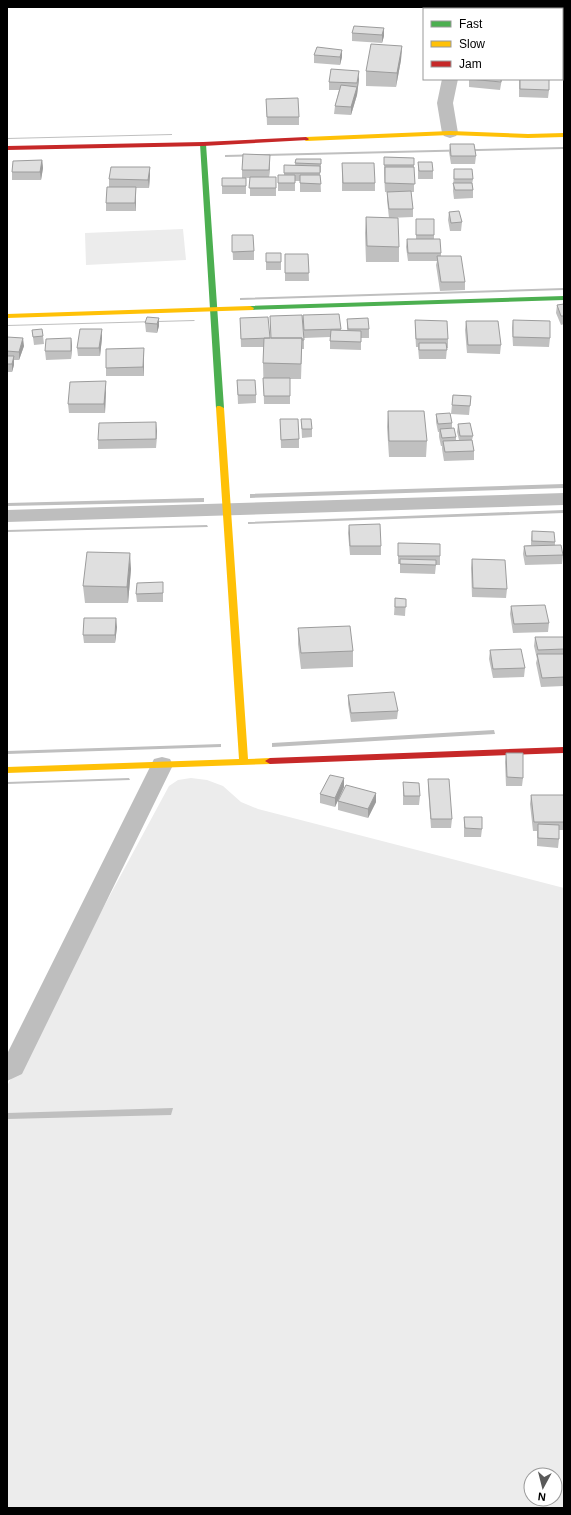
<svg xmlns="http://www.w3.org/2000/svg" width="571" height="1515" font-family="Arial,sans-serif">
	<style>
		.green { fill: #ececec; fill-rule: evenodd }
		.water { fill: #bfbfbf }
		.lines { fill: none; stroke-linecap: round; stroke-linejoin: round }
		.street { fill: #bebebe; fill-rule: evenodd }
		.fast { fill: #4caf50; fill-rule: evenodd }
		.slow { fill: #ffc107; fill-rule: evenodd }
		.jam { fill: #c62828; fill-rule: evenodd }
		.wall { fill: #c0c0c0 }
		.shaded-wall { fill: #9c9c9c }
		.building { fill: #dfdfdf; stroke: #9c9c9c }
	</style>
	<rect width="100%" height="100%" fill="#fff"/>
	<path class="green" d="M 183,229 L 186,260 L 86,265 L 85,233 Z
		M 191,778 L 207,780 L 223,786 L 241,802 L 258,809 L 564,888 L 564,1508 L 7,1508 L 7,1086 L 169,786 L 178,780 ZM 531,1475 L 555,1475 L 555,1499 L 531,1499 Z"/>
	<path class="water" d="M 172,134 L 172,135 L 7,139 L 7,138 Z
		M 564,147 L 564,149 L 225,157 L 225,155 Z
		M 564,288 L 564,290 L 240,300 L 240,298 Z
		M 194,320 L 195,321 L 7,326 L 7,325 Z
		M 564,484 L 564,488 L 250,498 L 250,494 Z
		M 204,498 L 204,502 L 7,506 L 7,503 Z
		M 564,510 L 564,513 L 248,524 L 248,522 Z
		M 207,525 L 208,527 L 7,532 L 7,530 Z
		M 494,730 L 495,734 L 272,747 L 272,743 Z
		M 221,744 L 221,747 L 7,754 L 7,751 Z
		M 129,778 L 130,780 L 7,784 L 7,782 Z
		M 173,1108 L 171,1115 L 7,1119 L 7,1113 Z"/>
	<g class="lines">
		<path class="street" d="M 462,7 L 476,7 L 475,9 L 461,9 Z
			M 442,79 L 458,79 L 453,103 L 458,133 L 456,136 L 450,138 L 444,136 L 442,133 L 437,103 Z
			M 564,493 L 564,505 L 7,522 L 7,510 Z
			M 162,757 L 170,759 L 173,765 L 22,1074 L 7,1081 L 7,1054 L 151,765 L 154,759 Z"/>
		<path class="fast" d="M 203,142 L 206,144 L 224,408 L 220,410 L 216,408 L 200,144 Z
			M 564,296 L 564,300 L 250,310 L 246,308 L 250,306 Z"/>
		<path class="slow" d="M 450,131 L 528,134 L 564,133 L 564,137 L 528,138 L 450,135 L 306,141 L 303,139 L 306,137 Z
			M 250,306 L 254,308 L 253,310 L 7,318 L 7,314 Z
			M 217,406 L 220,406 L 224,408 L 248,759 L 270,758 L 275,761 L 270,764 L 7,773 L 7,767 L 239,759 L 216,408 Z"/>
		<path class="jam" d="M 306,137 L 309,139 L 308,140 L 203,146 L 7,150 L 7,146 L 203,142 Z
			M 564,747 L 564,753 L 270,764 L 265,761 L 270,758 Z"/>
	</g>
	<path class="wall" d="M 490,7 L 529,7 L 530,9 L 504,9 L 504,8 L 490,8 Z
		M 384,28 L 384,36 L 382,43 L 352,41 L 352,33 Z
		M 402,46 L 401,60 L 396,87 L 366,86 L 366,71 Z
		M 314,55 L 342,57 L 340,65 L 314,63 Z
		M 563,64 L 564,64 L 564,78 L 562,78 Z
		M 359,79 L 357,95 L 351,115 L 334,114 L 335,106 L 339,90 L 329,90 L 329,82 Z
		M 469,79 L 502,79 L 500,90 L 469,87 Z
		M 519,79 L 549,79 L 549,90 L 548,98 L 519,97 Z
		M 266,99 L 299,117 L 299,125 L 267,125 Z
		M 450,144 L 476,156 L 475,164 L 451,164 L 449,152 Z
		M 384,157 L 414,158 L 414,192 L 411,192 L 413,209 L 413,217 L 389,218 L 399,247 L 399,262 L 366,262 L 365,233 L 366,217 L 389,218 L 387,200 L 387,192 L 391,192 L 385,192 L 384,173 Z
		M 296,159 L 321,159 L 321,172 L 320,172 L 321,192 L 300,192 L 300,181 L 295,181 L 295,191 L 278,191 L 278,175 L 284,175 L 284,165 L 295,165 Z
		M 42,160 L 43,168 L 41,180 L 12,180 L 12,172 Z
		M 418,162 L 433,171 L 433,179 L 418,179 Z
		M 270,163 L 269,177 L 276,177 L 276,196 L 250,196 L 250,178 L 246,178 L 246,194 L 222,194 L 222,178 L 242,178 L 242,170 Z
		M 342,163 L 375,183 L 375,191 L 342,191 Z
		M 150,167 L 150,175 L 149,188 L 136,188 L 136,211 L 106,211 L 106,203 L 109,187 L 109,179 Z
		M 454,169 L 473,179 L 472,185 L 473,190 L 473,198 L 454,199 L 453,191 Z
		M 449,212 L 462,222 L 461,231 L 450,231 L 448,220 Z
		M 416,219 L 434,235 L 434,239 L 441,253 L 441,256 L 465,282 L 465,290 L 440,291 L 436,265 L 437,261 L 408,261 L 406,247 L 407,239 L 416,239 Z
		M 232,235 L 254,251 L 254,260 L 233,260 Z
		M 266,253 L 281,253 L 281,270 L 266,270 Z
		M 285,254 L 308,254 L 309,281 L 285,281 Z
		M 564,304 L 564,324 L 561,325 L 556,313 L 557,305 Z
		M 303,315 L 341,329 L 341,330 L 347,331 L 347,319 L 369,329 L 369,338 L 361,338 L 361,350 L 330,349 L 330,337 L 304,338 L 303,324 Z
		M 270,316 L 304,340 L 304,349 L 302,349 L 301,379 L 290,379 L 290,404 L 264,404 L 263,363 L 264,347 L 241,347 L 240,318 L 270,338 L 271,338 Z
		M 159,318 L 159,326 L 157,333 L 146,332 L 145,323 Z
		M 415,320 L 448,339 L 448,348 L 447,348 L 446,359 L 419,359 L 418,347 L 416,347 L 415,329 Z
		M 513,320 L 550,338 L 549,347 L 513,346 L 512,328 Z
		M 466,321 L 501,345 L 500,354 L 467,353 L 465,330 Z
		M 32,330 L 43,336 L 44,344 L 34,345 Z
		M 7,337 L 24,346 L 19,360 L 14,360 L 14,365 L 12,372 L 7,372 Z
		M 71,338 L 72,346 L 71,359 L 46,360 L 45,351 Z
		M 102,338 L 100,356 L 78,356 L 77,348 Z
		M 144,348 L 144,376 L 106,376 L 106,368 Z
		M 237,380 L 256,395 L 256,403 L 238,404 Z
		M 106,390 L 105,413 L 69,413 L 68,404 Z
		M 453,395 L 471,396 L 469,415 L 451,414 Z
		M 388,411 L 427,441 L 426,457 L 389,457 L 387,427 Z
		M 436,414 L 452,423 L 452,428 L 456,437 L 456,440 L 459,440 L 457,432 L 458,424 L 473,436 L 472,440 L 474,451 L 474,460 L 444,461 L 442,449 L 442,446 L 441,446 L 439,437 L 439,432 L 438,432 L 436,422 Z
		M 280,419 L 299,439 L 299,448 L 281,448 Z
		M 301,419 L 312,429 L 312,437 L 302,438 Z
		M 156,422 L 156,448 L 98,449 L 98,440 Z
		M 349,525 L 381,546 L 381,555 L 350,555 L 348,533 Z
		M 532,531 L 555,542 L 555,545 L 563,555 L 562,564 L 525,565 L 523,554 L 524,546 L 531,545 L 531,540 Z
		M 398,543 L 440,556 L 440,565 L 436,565 L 435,574 L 400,573 L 400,564 L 398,564 Z
		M 472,559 L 507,589 L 506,598 L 472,597 L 471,568 Z
		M 131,569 L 128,603 L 85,603 L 83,586 Z
		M 163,582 L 163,602 L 137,602 L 136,594 Z
		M 395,598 L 406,599 L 405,616 L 394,615 Z
		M 511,606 L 549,623 L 548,632 L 513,633 L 510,614 Z
		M 117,627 L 115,643 L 84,643 L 83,635 Z
		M 298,628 L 353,651 L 353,667 L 301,669 L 298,644 Z
		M 535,637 L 564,637 L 564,686 L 541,687 L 536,663 L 537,659 L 534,646 Z
		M 490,650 L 525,668 L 524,677 L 493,678 L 489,659 Z
		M 348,695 L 398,711 L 397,719 L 351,722 L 348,704 Z
		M 506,753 L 523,778 L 522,786 L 506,786 L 505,762 Z
		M 428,779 L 452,819 L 451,828 L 431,828 L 428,788 Z
		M 403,782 L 420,796 L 419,805 L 403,805 Z
		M 344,787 L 335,807 L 320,803 L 320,794 Z
		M 376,793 L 376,802 L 368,818 L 338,810 L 338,801 Z
		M 531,795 L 564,795 L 564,830 L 559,830 L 559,839 L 558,848 L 537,846 L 537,831 L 533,831 L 530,804 Z
		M 464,817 L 482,829 L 481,837 L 464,837 Z"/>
	<path class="shaded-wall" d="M 384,28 L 384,36 L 382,43 L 382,35 Z
		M 402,46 L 401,60 L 396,87 L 397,73 Z
		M 342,50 L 342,57 L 340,65 L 340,57 Z
		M 359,71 L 359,79 L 357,95 L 351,115 L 351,107 L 357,87 Z
		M 270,155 L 270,163 L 269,178 L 269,170 Z
		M 42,160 L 43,168 L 41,180 L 40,172 Z
		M 150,167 L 150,175 L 149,188 L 148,180 Z
		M 136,187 L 136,211 L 135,203 Z
		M 159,318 L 159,326 L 157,333 L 157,324 Z
		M 102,329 L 102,338 L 100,356 L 99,348 Z
		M 23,338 L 24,346 L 19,360 L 19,352 Z
		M 71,338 L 72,346 L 71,359 Z
		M 144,348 L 144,376 L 143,367 Z
		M 14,356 L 14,365 L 12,372 L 12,364 Z
		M 106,381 L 106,390 L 105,413 L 104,404 Z
		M 156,422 L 157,431 L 156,448 Z
		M 130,553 L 131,569 L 128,603 L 127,587 Z
		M 116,618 L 117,627 L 115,643 L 115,635 Z
		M 344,778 L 344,787 L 335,807 L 335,798 Z
		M 376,793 L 376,802 L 368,818 L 368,809 Z"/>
	<path class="building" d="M 504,7 L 529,7 L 530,9 L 504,9 Z
		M 354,26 L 384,28 L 382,35 L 352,33 Z
		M 371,44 L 402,46 L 397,73 L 366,71 Z
		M 317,47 L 342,50 L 340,57 L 314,55 Z
		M 563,64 L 564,64 L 564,70 L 563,70 Z
		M 331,69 L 359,71 L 357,83 L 329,82 Z
		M 469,79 L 501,79 L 501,82 Z
		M 520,79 L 549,79 L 549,90 L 520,89 Z
		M 341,85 L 357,87 L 351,107 L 335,106 Z
		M 298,98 L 299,117 L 267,117 L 266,99 Z
		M 450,144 L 474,144 L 476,156 L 451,156 Z
		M 243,154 L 270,155 L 269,170 L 242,170 Z
		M 384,157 L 414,158 L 414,165 L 384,165 Z
		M 296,159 L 321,159 L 321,164 L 295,163 Z
		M 42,160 L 40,172 L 12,172 L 13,161 Z
		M 418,162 L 432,162 L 433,171 L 419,171 Z
		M 342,163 L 374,163 L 375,183 L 343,183 Z
		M 284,165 L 320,166 L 320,173 L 284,173 Z
		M 111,167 L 150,167 L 148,180 L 109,179 Z
		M 385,167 L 414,167 L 415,184 L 385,183 Z
		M 454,169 L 472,169 L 473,179 L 454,179 Z
		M 278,175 L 295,175 L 295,183 L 278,183 Z
		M 300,175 L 320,175 L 321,184 L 300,183 Z
		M 250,177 L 276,177 L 276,188 L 249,188 Z
		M 222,178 L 246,178 L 246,186 L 222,186 Z
		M 453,183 L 472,183 L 473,190 L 455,190 Z
		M 107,187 L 136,187 L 135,203 L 106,203 Z
		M 411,191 L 413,209 L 389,209 L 387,192 Z
		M 459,211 L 462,222 L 451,223 L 449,212 Z
		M 366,217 L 398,218 L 399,247 L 367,246 Z
		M 416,219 L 434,219 L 434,235 L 416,235 Z
		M 232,235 L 253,235 L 254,251 L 232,252 Z
		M 407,239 L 440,239 L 441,253 L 408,253 Z
		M 266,253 L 281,253 L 281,262 L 266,262 Z
		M 285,254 L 308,254 L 309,273 L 285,273 Z
		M 437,256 L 461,256 L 465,282 L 441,282 Z
		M 564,304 L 564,316 L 561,316 L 557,305 Z
		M 339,314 L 341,329 L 304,330 L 303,315 Z
		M 302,315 L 304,340 L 302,340 L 302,338 L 271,338 L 270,316 Z
		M 147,317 L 159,318 L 157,324 L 145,323 Z
		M 268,317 L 270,338 L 241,339 L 240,318 Z
		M 368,318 L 369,329 L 348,329 L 347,319 Z
		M 415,320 L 447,321 L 448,339 L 416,339 Z
		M 513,320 L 550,321 L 550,338 L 513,337 Z
		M 466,321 L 498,321 L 501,345 L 468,345 Z
		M 42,329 L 43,336 L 33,337 L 32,330 Z
		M 80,329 L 102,329 L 99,348 L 77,348 Z
		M 331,330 L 361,331 L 361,342 L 330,341 Z
		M 7,337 L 23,338 L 19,352 L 7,351 Z
		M 71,338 L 71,351 L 45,351 L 46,339 Z
		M 264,338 L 302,338 L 301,364 L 263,363 Z
		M 419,343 L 446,343 L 447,350 L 419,350 Z
		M 144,348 L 143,367 L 106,368 L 106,349 Z
		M 7,356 L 14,356 L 12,364 L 7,364 Z
		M 263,378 L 290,378 L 290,396 L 264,396 Z
		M 237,380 L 255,380 L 256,395 L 238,395 Z
		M 106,381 L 104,404 L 68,404 L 70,382 Z
		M 453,395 L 471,396 L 470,406 L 452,405 Z
		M 388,411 L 424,411 L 427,441 L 389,441 Z
		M 450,413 L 452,423 L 438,424 L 436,414 Z
		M 280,419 L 298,419 L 299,439 L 281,440 Z
		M 301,419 L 311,419 L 312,429 L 302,429 Z
		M 156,422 L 156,439 L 98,440 L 99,423 Z
		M 470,423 L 473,436 L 460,436 L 458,424 Z
		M 454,428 L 456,437 L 442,438 L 440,429 Z
		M 472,440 L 474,451 L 445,452 L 443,441 Z
		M 380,524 L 381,546 L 350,546 L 349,525 Z
		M 532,531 L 554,532 L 555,542 L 532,541 Z
		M 398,543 L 440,544 L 440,556 L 398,556 Z
		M 561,545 L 563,555 L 526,556 L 524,546 Z
		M 87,552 L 130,553 L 127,587 L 83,586 Z
		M 400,559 L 436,560 L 436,565 L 400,564 Z
		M 472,559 L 505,560 L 507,589 L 473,588 Z
		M 163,582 L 163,593 L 136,594 L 137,583 Z
		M 395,598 L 406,599 L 406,607 L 395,607 Z
		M 545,605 L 549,623 L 514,624 L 511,606 Z
		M 84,618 L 116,618 L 115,635 L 83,635 Z
		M 350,626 L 353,651 L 301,653 L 298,628 Z
		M 535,637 L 564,637 L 564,649 L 538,650 Z
		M 521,649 L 525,668 L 493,669 L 490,650 Z
		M 537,654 L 564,654 L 564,677 L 542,678 Z
		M 394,692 L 398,711 L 351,713 L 348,695 Z
		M 506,753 L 523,753 L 523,778 L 507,777 Z
		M 330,775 L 344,778 L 335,798 L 320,794 Z
		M 428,779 L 449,779 L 452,819 L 431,819 Z
		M 403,782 L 419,783 L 420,796 L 404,796 Z
		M 346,785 L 376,793 L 368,809 L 338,801 Z
		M 531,795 L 564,795 L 564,822 L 534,822 Z
		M 464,817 L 482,817 L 482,829 L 465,828 Z
		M 538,824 L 559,825 L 559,839 L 538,838 Z"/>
	<rect width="571" height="1515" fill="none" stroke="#000000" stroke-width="16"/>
	<rect x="423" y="8" width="140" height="72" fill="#ffffff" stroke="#999999"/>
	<rect x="431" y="21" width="20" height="6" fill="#4caf50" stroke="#999999"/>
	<text x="459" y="28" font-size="12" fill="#000000">Fast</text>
	<rect x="431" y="41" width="20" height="6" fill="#ffc107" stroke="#999999"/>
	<text x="459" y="48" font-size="12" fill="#000000">Slow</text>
	<rect x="431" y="61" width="20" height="6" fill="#c62828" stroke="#999999"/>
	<text x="459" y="68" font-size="12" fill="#000000">Jam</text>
	<g transform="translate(543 1487) rotate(187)"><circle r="19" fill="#ffffff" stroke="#999999"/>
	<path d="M0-3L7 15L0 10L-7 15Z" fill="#595959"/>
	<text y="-6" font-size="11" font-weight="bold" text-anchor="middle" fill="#000000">N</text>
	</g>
</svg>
